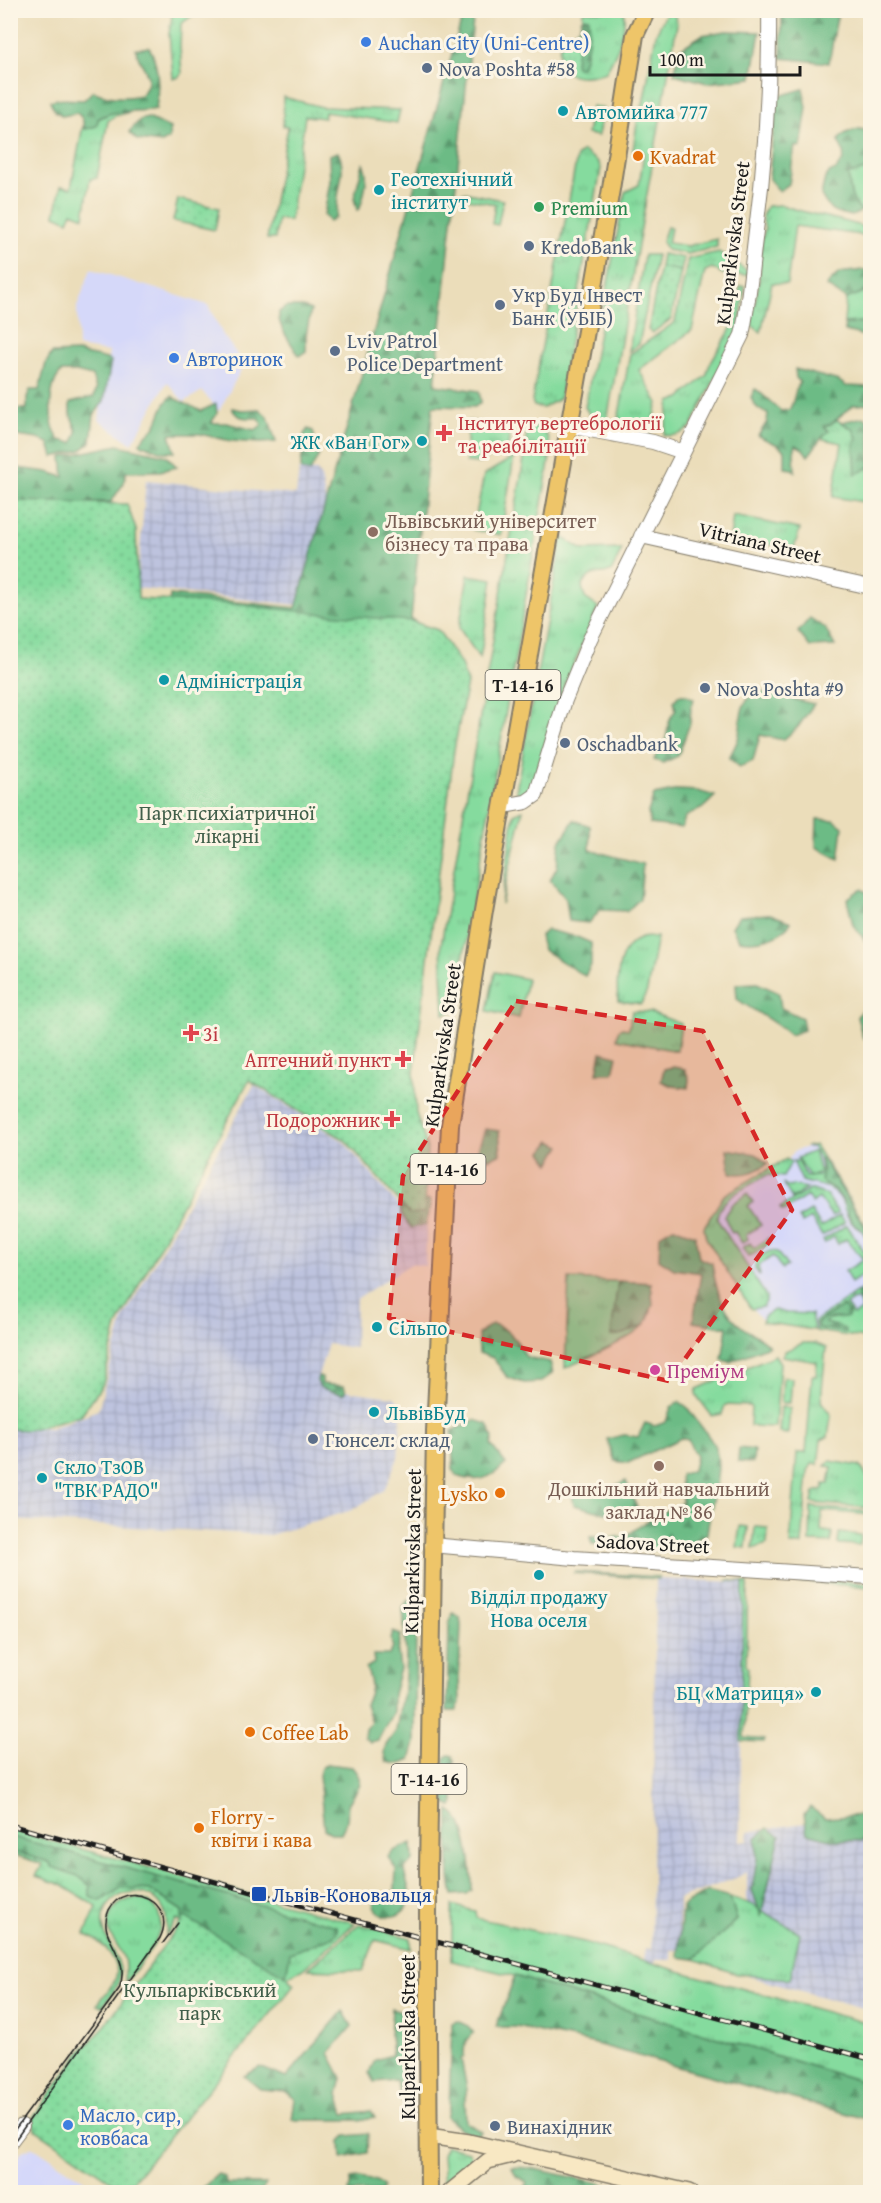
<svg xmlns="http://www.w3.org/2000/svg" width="881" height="2203" font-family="'Gentium Book Plus',serif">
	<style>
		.built { fill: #d5d8f9 }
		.industrial { fill: url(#industrial-grid) }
		.grass { fill: url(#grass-tufts); stroke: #507c5d; stroke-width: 1.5 }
		.forest { fill: url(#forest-firs); stroke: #446c50; stroke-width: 1.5; fill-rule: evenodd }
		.park { fill: url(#park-dots); stroke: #507c5d; stroke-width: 1.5 }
		.garden { fill: #85db9e; stroke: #507c5d; stroke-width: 1.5 }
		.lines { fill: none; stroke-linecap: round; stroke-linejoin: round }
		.tertiary-casing { stroke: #847c6b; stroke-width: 16 }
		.secondary-casing { stroke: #847c6b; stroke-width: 18 }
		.primary-casing { stroke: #847c6b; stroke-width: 20 }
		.tertiary { stroke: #fff; stroke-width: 14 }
		.secondary { stroke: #f8e8c3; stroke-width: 15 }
		.primary { stroke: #eec569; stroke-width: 16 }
		.tram { stroke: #1c1c1c; stroke-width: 1.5 }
		.rail-casing { stroke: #1c1c1c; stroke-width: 5 }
		.rail { stroke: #fcf5e5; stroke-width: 3; stroke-dasharray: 9; stroke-linecap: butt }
		.primary-bridge-casing { stroke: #847c6b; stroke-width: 20; stroke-linecap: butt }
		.primary-bridge { stroke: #eec569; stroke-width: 16 }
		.marked { fill: #d62828; fill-opacity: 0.2; stroke: #d62828; stroke-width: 4.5; stroke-dasharray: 12 8; stroke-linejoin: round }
		.shop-dot { fill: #3f7fe0; stroke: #fcf5e5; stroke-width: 2 }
		.service-dot { fill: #5c6f8a; stroke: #fcf5e5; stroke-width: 2 }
		.culture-dot { fill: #0f9aa8; stroke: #fcf5e5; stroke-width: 2 }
		.food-dot { fill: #e8710a; stroke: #fcf5e5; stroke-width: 2 }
		.leisure-dot { fill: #2e9e5b; stroke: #fcf5e5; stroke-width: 2 }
		.health-dot { fill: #e0444e; stroke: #fcf5e5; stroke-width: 2 }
		.education-dot { fill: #8d6e63; stroke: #fcf5e5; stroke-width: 2 }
		.hotel-dot { fill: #d1479c; stroke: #fcf5e5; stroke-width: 2 }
		.transit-dot { fill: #1a4fb4; stroke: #fcf5e5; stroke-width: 2 }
		.labels { text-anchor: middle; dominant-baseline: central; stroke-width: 6; stroke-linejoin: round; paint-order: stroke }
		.shield { fill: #fcf5e5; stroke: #5f5d58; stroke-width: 1.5 }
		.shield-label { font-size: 18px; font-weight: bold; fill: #1c1c1c }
		.shop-label { font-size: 20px; fill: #366cbe; stroke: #fcf5e5; text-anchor: start }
		.service-label { font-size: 20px; fill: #4e5e75; stroke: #fcf5e5; text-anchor: start }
		.culture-label { font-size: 20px; fill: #0d838f; stroke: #fcf5e5; text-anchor: start }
		.food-label { font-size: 20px; fill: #c56008; stroke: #fcf5e5; text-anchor: start }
		.leisure-label { font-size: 20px; fill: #27864d; stroke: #fcf5e5; text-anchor: start }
		.street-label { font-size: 20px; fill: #1c1c1c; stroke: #fcf5e5 }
		.health-label { font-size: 20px; fill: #be3a42; stroke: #fcf5e5; text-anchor: start }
		.education-label { font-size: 20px; fill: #785e54; stroke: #fcf5e5; text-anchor: start }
		.park-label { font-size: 20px; fill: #415f4a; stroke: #fcf5e5 }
		.hotel-label { font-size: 20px; fill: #b23c85; stroke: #fcf5e5; text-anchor: start }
		.transit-label { font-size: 20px; fill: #164399; stroke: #fcf5e5; text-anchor: start }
	</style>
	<defs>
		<pattern id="industrial-grid" width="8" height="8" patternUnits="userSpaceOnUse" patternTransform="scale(1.5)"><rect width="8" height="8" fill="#bdc3de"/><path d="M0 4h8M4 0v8" fill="none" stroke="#a2a7be"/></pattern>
		<pattern id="grass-tufts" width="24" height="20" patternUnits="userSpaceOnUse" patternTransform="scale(1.5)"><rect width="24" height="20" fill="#85db9e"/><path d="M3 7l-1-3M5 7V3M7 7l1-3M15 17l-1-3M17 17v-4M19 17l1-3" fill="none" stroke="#72bb88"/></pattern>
		<pattern id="forest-firs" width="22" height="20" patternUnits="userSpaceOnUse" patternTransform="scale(1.5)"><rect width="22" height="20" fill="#6cbb85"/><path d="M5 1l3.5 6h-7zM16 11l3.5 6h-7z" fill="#58976c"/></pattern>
		<pattern id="park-dots" width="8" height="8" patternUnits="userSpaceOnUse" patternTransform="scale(1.5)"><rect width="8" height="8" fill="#85db9e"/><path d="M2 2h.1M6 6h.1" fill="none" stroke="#72bb88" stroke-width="1.8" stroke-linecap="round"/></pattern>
	</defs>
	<rect width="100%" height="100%" fill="#fcf5e5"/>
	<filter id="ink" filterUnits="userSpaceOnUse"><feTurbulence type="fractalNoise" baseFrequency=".0167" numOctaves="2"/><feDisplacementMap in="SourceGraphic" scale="12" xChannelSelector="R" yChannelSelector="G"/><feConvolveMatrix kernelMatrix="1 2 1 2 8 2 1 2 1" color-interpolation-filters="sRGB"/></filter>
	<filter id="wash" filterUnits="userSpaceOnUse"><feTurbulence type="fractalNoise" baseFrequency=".008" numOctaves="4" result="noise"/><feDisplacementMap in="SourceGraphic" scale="24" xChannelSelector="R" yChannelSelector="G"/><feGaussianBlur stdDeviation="1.35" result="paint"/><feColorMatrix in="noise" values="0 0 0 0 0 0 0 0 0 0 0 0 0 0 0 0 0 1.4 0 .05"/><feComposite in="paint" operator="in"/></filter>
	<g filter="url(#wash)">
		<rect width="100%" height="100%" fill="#ebddba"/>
		<path class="built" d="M 91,269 L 208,305 L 223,335 L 244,364 L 219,411 L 202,391 L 184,402 L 167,382 L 132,444 L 99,420 L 109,352 L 78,347 L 77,307 Z
			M 815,1145 L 870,1232 L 870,1338 L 764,1322 L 752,1308 L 709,1220 L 720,1204 L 779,1165 L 790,1161 L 789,1157 L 797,1150 Z
			M 34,2147 L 102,2192 L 11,2192 L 11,2167 L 22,2151 Z"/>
		<path class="industrial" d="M 299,470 L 317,471 L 321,477 L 327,508 L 318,607 L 137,588 L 146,480 L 296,495 Z
			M 254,1085 L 343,1141 L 408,1217 L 427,1217 L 425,1266 L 411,1264 L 356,1299 L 355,1348 L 328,1344 L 316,1382 L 353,1392 L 394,1397 L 405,1407 L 401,1416 L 398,1458 L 384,1490 L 352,1510 L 270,1535 L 11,1520 L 10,1426 L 51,1428 L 98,1410 L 123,1319 Z
			M 656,1579 L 743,1582 L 740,1841 L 748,1841 L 748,1832 L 797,1824 L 870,1817 L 870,2010 L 747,1976 L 747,1872 L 736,1878 L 679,1899 L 679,1950 L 671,1950 L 672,1960 L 656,1960 L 655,1963 L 644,1960 L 646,1948 L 651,1949 Z"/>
		<path class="grass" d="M 238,11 L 238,13 L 192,16 L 181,24 L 180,47 L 182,74 L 177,78 L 173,78 L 169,34 L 172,16 L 167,11 Z
			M 583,11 L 624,11 C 626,34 617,52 606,72 C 590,77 562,82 559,58 C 559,57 559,50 559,49 C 562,39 575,31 582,25 Z
			M 674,13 L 677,24 L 607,421 L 598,423 L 591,417 L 585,407 L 625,192 L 639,185 L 644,152 L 633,150 L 639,110 L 643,105 L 656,34 L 666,14 Z
			M 283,97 L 322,107 L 400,110 L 397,123 L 325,112 L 324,118 L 305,116 L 290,221 L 278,219 L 275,239 L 267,239 L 288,127 L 283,126 Z
			M 592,106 L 603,108 L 598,136 L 587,134 Z
			M 113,112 L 131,112 L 115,116 L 108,121 L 97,178 L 90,179 L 84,217 L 72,212 L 68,221 L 55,215 L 61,186 L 71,188 L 83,125 L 85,129 L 96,126 L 98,119 Z
			M 583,151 L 598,162 L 601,168 L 561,392 L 559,399 L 543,408 L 534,406 L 532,401 L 577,156 Z
			M 866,170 L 870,171 L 870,198 L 862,211 C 850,203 850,187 848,174 Z
			M 463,192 L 503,200 L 498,225 L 492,224 L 495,204 L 462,198 Z
			M 782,205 C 810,216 839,217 866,228 L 868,236 L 795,226 L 787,284 L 772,283 L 761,332 L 751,325 L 759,282 L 761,243 L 765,229 L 762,216 L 767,206 Z
			M 667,227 L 671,228 L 668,243 L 687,246 L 717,239 L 717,247 L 688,254 L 667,250 L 662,242 Z
			M 719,252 L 749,272 L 748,275 L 723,274 L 712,268 L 705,271 L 692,330 L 639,370 L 658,403 L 650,434 L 617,426 L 630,354 L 675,322 L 688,259 Z
			M 662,254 L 684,258 L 681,271 L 660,267 Z
			M 644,255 L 657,255 L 639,344 L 629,351 Z
			M 870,285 L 870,322 L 844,323 L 846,299 L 867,291 Z
			M 740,286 L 745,286 L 739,330 L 691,427 C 683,434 674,437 664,435 L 670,402 L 680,398 L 707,375 C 707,362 727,340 733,324 C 737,312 738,299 740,286 Z
			M 837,420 L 853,429 L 857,438 L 856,473 L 870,467 L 870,503 L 833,497 L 842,443 L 823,439 L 822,436 L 829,431 L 823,426 L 831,424 Z
			M 468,421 L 508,426 L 510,429 L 508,447 L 479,463 L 466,462 Z
			M 528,425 C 542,428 551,434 549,449 L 525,445 Z
			M 525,453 L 550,457 L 454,1011 L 444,1014 L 441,945 Z
			M 514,457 L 501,535 L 473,530 L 484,475 Z
			M 733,516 L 800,529 L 794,548 L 730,539 Z
			M 562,537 L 583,550 L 622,549 L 611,572 C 597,573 588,573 582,587 L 585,598 L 598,607 L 561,694 L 531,789 L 520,796 L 516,791 Z
			M 468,575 L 493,579 L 480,659 L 459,628 Z
			M 523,810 L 501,904 L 514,814 Z
			M 657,937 L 647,991 L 641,1004 L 618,1001 C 616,980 617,945 642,938 C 646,937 653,937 657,937 Z
			M 495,972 L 527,979 L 519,1018 L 487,1011 Z
			M 632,1011 L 650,1012 L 681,1024 L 677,1051 L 617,1039 L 618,1031 L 621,1028 L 629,1029 Z
			M 815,1145 L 870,1232 L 870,1252 C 869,1245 868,1237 862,1231 C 856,1227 853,1225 849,1219 C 843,1209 845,1200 833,1191 C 825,1184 812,1185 802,1181 L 793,1161 L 798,1161 L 806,1177 L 819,1176 C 824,1168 818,1153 812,1147 L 805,1147 Z
			M 786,1159 L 791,1162 L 783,1177 L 767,1175 C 752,1185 717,1198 717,1219 L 766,1296 L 766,1301 L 763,1307 L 751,1309 L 706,1238 L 704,1227 L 724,1195 Z
			M 783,1183 L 786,1186 L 791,1187 L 792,1185 L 807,1188 L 792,1199 Z
			M 810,1189 L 827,1195 L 838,1213 L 832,1216 L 819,1198 L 812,1203 L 807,1196 L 784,1211 L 781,1210 L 780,1208 Z
			M 747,1194 L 753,1202 L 748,1206 L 761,1225 L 746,1235 L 748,1239 L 742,1243 L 735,1232 L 732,1233 L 724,1216 L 732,1204 Z
			M 811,1211 L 821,1227 L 840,1215 L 845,1222 L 822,1236 L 811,1218 L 802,1223 L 799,1218 Z
			M 847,1225 L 866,1255 L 862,1258 L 846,1239 L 838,1244 L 834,1237 L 825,1243 L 823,1240 Z
			M 769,1238 L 770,1243 L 754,1254 L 748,1256 L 742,1248 L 750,1243 L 754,1248 Z
			M 770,1251 L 777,1252 L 787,1266 L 782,1269 L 773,1256 L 758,1266 L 760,1276 L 755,1269 L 755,1263 L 760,1256 Z
			M 868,1257 L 870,1262 L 870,1270 L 851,1283 L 845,1271 Z
			M 569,1279 L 651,1283 C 652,1297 654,1312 645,1324 C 634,1339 584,1359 565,1368 Z
			M 870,1284 L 870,1307 L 867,1310 L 870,1315 L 870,1339 L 816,1331 L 815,1321 L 849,1298 L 851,1302 L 846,1305 L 853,1315 L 863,1310 L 857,1299 L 853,1301 L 850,1297 Z
			M 774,1310 L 786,1313 L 811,1314 L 814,1330 L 762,1322 L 764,1316 Z
			M 803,1343 L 815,1343 L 826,1348 L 821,1401 L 831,1415 L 828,1437 L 821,1440 L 818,1465 L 812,1464 L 808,1471 L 802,1545 L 790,1545 L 797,1453 L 806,1453 L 812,1376 L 816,1376 L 817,1362 L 782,1356 L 785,1351 Z
			M 775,1355 L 780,1363 L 775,1427 L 750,1426 L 751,1406 L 725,1405 L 722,1414 L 712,1416 L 696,1395 L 697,1389 Z
			M 783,1377 L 792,1378 L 790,1403 L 781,1403 Z
			M 781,1407 L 790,1408 L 788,1434 L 779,1433 Z
			M 830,1461 L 860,1466 L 870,1481 L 870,1508 L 812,1503 L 814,1492 L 823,1489 L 824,1484 L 829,1484 L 832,1467 L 825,1466 Z
			M 811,1507 L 870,1512 L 870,1515 L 822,1511 L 821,1531 L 832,1532 L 831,1543 L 810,1542 Z
			M 740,1526 L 748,1527 L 746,1548 L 737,1547 Z
			M 755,1527 L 768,1528 L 767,1544 L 753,1549 Z
			M 839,1533 L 861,1535 L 860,1545 L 838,1544 Z
			M 650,1544 L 693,1544 L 693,1547 L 673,1551 L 623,1548 Z
			M 575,1572 L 659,1577 L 659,1579 L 574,1573 Z
			M 773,1576 L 870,1583 L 870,1587 L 773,1580 Z
			M 728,1580 L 748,1583 L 746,1666 L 748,1668 L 744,1738 L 765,1740 L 764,1742 L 741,1741 L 743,1582 L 728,1581 Z
			M 10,1830 L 355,1923 L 303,1969 L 288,1977 L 177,1920 L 166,1935 C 166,1929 168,1920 165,1913 C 156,1889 123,1885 108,1906 C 90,1931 122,1950 120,1975 C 119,1987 109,1998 102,2007 L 97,2005 C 104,1996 112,1987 116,1977 C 121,1958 100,1941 85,1934 L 97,1907 L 62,1885 L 36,1876 L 43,1864 L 11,1854 Z
			M 730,1897 L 753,1905 L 800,1933 L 790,1979 L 737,1974 L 694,1959 L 737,1920 Z
			M 136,1898 C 145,1899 151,1902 156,1909 C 172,1932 139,1964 126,1982 C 124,1976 126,1967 124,1959 C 121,1950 114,1943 110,1934 C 103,1915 118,1900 136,1898 Z
			M 452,1905 L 475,1911 L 476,1918 L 584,1942 L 682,1972 L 870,2024 L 870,2084 L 515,1976 L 452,1961 Z
			M 359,1924 L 411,1938 L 411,1949 L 375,1940 L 363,1971 L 308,1969 Z
			M 446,2146 L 469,2151 L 472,2160 L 444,2185 L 442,2154 Z"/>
		<path class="forest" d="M 464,11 L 474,11 L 435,385 L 479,391 L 481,402 L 475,407 L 433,406 L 411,619 L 441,637 L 169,618 L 170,595 L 296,608 Z
			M 782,11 L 838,11 L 829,63 L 781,58 Z
			M 585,17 L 589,18 C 591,31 587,53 583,65 L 580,67 L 576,67 L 575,62 L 581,20 Z
			M 726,31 L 760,32 L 752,78 L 707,83 L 674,74 L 680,49 L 702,35 Z
			M 149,47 C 160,65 159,88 156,109 C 137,113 115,108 98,119 L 97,126 L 85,129 L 82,118 L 77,113 L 63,116 L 55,111 L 50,101 L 57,99 L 84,100 L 93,91 C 108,99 126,98 141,95 C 159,75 137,66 136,49 Z
			M 803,89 L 807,107 L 801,147 L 795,146 L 789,184 L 779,191 L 769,179 L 776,97 Z
			M 148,118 L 170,128 L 169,139 L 162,143 L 137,140 L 129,132 L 140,120 Z
			M 859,129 L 870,131 L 870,169 L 848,174 C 850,187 850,203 862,211 L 852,216 C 833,212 830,212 821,195 L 825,178 L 829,173 L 836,170 L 843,160 L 844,152 L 838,141 C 843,133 850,131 859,129 Z
			M 338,152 C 346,168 340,180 338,197 C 337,204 337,211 336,217 L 329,222 L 324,215 L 330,181 L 329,155 Z
			M 363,164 C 370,176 364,196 360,208 L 357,210 L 354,198 Z
			M 870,269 C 871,293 866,291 846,299 L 826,286 L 839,273 Z
			M 286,307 L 303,307 L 311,310 L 306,335 L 306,351 L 299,356 C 291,342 277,327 279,312 Z
			M 870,322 L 870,335 L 864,336 L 845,331 L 844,323 Z
			M 78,352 C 90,357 100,355 111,361 L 104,401 L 94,415 L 91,442 L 81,450 L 53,457 L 49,443 L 38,439 L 11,435 L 11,413 L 16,409 L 27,409 L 27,397 L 30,390 L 39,390 L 46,363 L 52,353 ZM 61,372 L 76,372 L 92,376 L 96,389 L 94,397 L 70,403 L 70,413 L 77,432 L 73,443 L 59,440 C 48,423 47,388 61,372 Z
			M 795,369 L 839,381 L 846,386 L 870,387 L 870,404 L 853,405 L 831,424 L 824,426 L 829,431 C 817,440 817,446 808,456 L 803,449 L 796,445 L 794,452 L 795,471 L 792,469 L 785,468 L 785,451 L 778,445 L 758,436 L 767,422 L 768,413 C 759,410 754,407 751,397 L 755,389 L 757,390 L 781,411 L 789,410 C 795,401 794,390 800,382 L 796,378 Z
			M 172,396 C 181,403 191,405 201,411 L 216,404 L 217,414 L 211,423 L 226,423 L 255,430 L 262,425 L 259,418 C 248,418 237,420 232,408 L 242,410 L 259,409 L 268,417 L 276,442 L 260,443 L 231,441 L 200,434 L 170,434 L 175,452 L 163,452 L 140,444 C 143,435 150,434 155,426 C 161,416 162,403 172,396 Z
			M 864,417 L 870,423 L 870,467 L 856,474 L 854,446 L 857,438 L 853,429 L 841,422 Z
			M 308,429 L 313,431 L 319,455 L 310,472 L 301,470 C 300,457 306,447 304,434 Z
			M 118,445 L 167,456 L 177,467 L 160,471 L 126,472 L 124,483 L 111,502 L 90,502 L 95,509 L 11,685 L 11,467 L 48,472 L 64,477 L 62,457 Z
			M 810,618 L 825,628 L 835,646 L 810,647 L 798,632 Z
			M 758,691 L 814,704 L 798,727 L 783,740 L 760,735 L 753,761 L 740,767 L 729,758 C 732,752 736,745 738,739 C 744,717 735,706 758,691 Z
			M 679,695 L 687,695 L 694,699 L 691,706 L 690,723 L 678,756 L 663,763 L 654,760 C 657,751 664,746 666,738 C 669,727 667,719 676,710 L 674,701 Z
			M 679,790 L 698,791 L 715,796 L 703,808 L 685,817 L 682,828 L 650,824 L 648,812 L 654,795 Z
			M 817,819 L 834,820 L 843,827 L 839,859 L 816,847 Z
			M 574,820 L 590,826 L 590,850 L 643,864 L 640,899 L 627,911 L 600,910 L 589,923 L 569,921 L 566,899 L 550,880 L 557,867 L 560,842 Z
			M 861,889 L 868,893 L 870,900 L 870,947 L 853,925 L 847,899 Z
			M 770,914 L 791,922 C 779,939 759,943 739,940 L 732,927 L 739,916 Z
			M 547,930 L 577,937 L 591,943 L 591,965 L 585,976 C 570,968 558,958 543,950 L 540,936 Z
			M 757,983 L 779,993 L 781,1008 L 802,1018 L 804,1030 L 790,1035 C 773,1020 755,1012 737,999 L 736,984 Z
			M 866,1005 L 870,1007 L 870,1040 L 863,1038 L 857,1017 Z
			M 601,1052 L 617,1056 L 613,1073 L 597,1073 Z
			M 673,1067 L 685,1069 L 689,1079 L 688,1088 L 672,1086 L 661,1081 L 664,1069 Z
			M 485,1129 L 499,1131 L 501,1153 L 489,1159 L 478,1149 Z
			M 551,1141 L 561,1146 L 550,1164 L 542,1152 Z
			M 727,1149 L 756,1154 L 768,1164 C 754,1172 746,1176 730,1173 Z
			M 822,1158 L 870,1235 L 870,1242 L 861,1229 L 854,1225 L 848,1214 L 848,1207 L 835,1190 L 821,1181 L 823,1171 L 820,1159 Z
			M 401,1193 L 419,1199 L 430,1200 L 431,1203 L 426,1225 L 411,1228 C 401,1216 398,1208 401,1193 Z
			M 673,1227 L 695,1235 L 699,1258 L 712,1263 C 715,1286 722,1312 742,1327 C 751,1334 761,1336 769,1346 L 730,1362 L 722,1360 L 727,1327 L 693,1322 L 701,1273 L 674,1269 L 659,1259 L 660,1235 Z
			M 618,1281 L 651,1283 L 653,1305 L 645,1325 L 624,1334 L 611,1336 Z
			M 870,1287 L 870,1304 L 867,1305 L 860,1301 L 858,1294 Z
			M 843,1306 L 849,1313 L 848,1317 C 841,1320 836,1317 828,1319 L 826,1323 L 845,1329 L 846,1332 L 818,1328 L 817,1323 L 819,1321 Z
			M 492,1324 C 508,1327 519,1343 526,1357 L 550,1362 L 553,1373 L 541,1382 L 524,1383 L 507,1377 L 493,1358 L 479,1353 L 478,1334 Z
			M 318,1376 L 322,1377 L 322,1384 L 344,1386 L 346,1392 L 342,1394 L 321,1388 L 317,1381 Z
			M 680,1402 L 687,1407 C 695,1420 707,1432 714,1445 C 725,1468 709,1509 707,1534 L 690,1543 L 592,1544 L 590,1537 L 625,1537 L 653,1517 L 682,1503 L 680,1475 L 693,1470 L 696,1457 L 688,1440 L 681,1438 L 628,1463 L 615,1461 L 607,1439 L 624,1435 L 638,1437 L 645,1423 L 655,1426 L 666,1422 L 671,1407 Z
			M 474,1420 L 487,1424 L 493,1438 L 491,1445 L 506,1464 C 489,1480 477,1483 456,1476 L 453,1469 L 452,1431 Z
			M 739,1448 L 754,1450 L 753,1463 L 738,1462 Z
			M 626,1481 L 637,1508 L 605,1513 L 574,1505 L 571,1487 L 603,1491 Z
			M 408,1600 L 416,1603 L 415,1743 L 410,1760 C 401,1765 395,1765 386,1761 L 384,1753 L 386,1745 L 396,1731 L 401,1700 L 404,1692 L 406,1654 L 403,1608 Z
			M 453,1613 L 460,1617 L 461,1625 L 459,1676 L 460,1703 L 456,1711 L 447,1711 L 449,1624 Z
			M 393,1632 L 401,1635 L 398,1652 L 400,1669 L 393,1694 L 393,1712 L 378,1740 L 370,1742 L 364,1737 L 365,1729 L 371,1722 L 365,1705 C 372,1690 373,1684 366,1668 L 374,1663 L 373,1655 L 389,1655 L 393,1648 L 391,1640 Z
			M 449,1755 L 453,1756 L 454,1760 L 454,1803 L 452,1807 L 445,1804 L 445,1758 Z
			M 327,1764 L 352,1767 C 369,1787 355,1788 348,1805 C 347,1809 348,1815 347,1820 C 346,1824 343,1829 341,1833 L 331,1833 L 324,1829 L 319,1775 L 321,1768 Z
			M 868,1805 L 870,1806 L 870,1841 L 834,1840 L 807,1833 L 804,1815 L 810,1807 L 825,1818 L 863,1815 Z
			M 449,1810 C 468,1818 472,1871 472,1890 L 467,1894 L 453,1895 C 447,1867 449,1839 449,1810 Z
			M 768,1828 L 780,1836 L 761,1916 L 752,1890 L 757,1858 L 756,1838 Z
			M 10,1836 L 337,1926 L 338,1931 L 332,1937 L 290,1953 L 286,1976 L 217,2002 L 182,1921 L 182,1911 L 150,1890 L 121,1888 L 101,1901 L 90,1897 L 90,1886 L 78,1876 L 52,1867 L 49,1862 L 11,1851 Z
			M 412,1843 L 413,1860 L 404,1870 C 405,1877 408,1883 409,1890 C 412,1907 401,1919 383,1916 L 374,1907 L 373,1900 L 377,1896 L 389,1896 L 395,1890 L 396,1869 L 388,1857 L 393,1851 Z
			M 707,1891 L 730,1897 L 737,1920 L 694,1959 L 678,1957 L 682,1906 Z
			M 515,1976 L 870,2084 L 870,2120 L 592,2043 L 517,2027 L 496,2027 Z
			M 392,2009 L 401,2012 L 406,2103 L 402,2101 L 396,2080 L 374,2082 L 369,2073 L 375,2060 L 392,2055 L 390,2035 Z
			M 343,2011 L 352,2026 L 329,2053 L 342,2078 L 338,2094 L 344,2114 L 371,2111 L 375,2117 L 359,2120 L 292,2120 L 295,2099 L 285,2091 L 260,2089 L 244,2076 L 260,2067 L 286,2078 Z
			M 457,2021 L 468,2026 L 474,2033 C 465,2039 464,2046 464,2056 L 461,2059 L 467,2089 L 465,2098 L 466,2122 L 481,2132 L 477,2137 L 460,2129 L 446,2117 L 449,2109 L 452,2023 Z
			M 368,2134 L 367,2153 L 342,2158 L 341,2141 L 346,2136 Z
			M 512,2167 L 530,2168 L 604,2184 L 607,2192 L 524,2192 L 527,2182 L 516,2176 Z
			M 218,2174 L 225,2177 L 226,2184 L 266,2184 L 261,2192 L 198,2192 Z
			M 359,2178 L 376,2181 L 383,2186 L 382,2192 L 349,2192 L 351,2179 Z"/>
		<path class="park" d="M 178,199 L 219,208 L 215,230 L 173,221 Z
			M 660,267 L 681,271 L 671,319 L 652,333 L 648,330 Z
			M 11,501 L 127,504 L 136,530 L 138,599 L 230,604 L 325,614 L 411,621 L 438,630 L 461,664 L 467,683 L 454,750 L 414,1072 L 416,1113 L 427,1148 L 425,1209 L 423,1213 L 410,1214 L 345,1140 L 249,1080 L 117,1326 L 103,1384 L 81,1415 L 28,1430 L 10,1429 Z
			M 185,1917 L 286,1976 L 295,1984 L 128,2187 L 122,2188 L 35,2129 L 32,2119 L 81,2051 L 99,2033 Z"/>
		<path class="garden" d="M 814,1151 L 820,1173 L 810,1177 L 797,1158 Z"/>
	</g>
	<g filter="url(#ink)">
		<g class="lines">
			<defs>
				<path id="tertiary" d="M 569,426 L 653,442 L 683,452
					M 641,536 L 870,587
					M 503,806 L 526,802 L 536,795 L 565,700 L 590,639 L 742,335 C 749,303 751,271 755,239 C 765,164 770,87 769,10
					M 432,1545 L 574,1558 L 870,1577
					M 10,2142 L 22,2126"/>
				<path id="secondary" d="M 428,2136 L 469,2142 L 689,2192
					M 450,2192 L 488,2161 L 512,2155"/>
				<path id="primary" d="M 428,1871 L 435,1431 L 450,1125 L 484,910 L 611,189 L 635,35 L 647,10
					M 428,2036 L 429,2192"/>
			</defs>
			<use href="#tertiary" class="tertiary-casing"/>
			<use href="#secondary" class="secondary-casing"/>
			<use href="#primary" class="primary-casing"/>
			<use href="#tertiary" class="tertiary"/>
			<use href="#secondary" class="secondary"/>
			<use href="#primary" class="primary"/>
			<path class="tram" d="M 163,1943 L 178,1923
				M 10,2136 L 119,1989 C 133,1954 95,1939 109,1910 C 126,1877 178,1902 160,1938 L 10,2147"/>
			<defs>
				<path id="rail" d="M 10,1825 L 259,1894 L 870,2059"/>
			</defs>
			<use href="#rail" class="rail-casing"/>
			<use href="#rail" class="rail"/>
			<defs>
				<path id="primary-bridge" d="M 428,2036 L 428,1871"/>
			</defs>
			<use href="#primary-bridge" class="primary-bridge-casing"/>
			<use href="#primary-bridge" class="primary-bridge"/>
		</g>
	</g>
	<path class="marked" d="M 516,1001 L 703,1031 L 792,1210 L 669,1381 L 389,1318 L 403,1176 Z"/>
	<g class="shop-dot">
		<circle cx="366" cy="42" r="6"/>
		<circle cx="174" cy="358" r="6"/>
		<circle cx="68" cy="2125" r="6"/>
	</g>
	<g class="service-dot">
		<circle cx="427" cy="68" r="6"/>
		<circle cx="529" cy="246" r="6"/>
		<circle cx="500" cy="305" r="6"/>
		<circle cx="335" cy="351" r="6"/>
		<circle cx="705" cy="688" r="6"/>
		<circle cx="565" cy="743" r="6"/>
		<circle cx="313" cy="1439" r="6"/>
		<circle cx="495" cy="2126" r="6"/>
	</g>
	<g class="culture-dot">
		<circle cx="563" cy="111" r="6"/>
		<circle cx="379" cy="190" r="6"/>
		<circle cx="422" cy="441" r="6"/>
		<circle cx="164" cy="680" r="6"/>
		<circle cx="377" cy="1327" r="6"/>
		<circle cx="374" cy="1412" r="6"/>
		<circle cx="42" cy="1478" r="6"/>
		<circle cx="539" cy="1575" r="6"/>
		<circle cx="816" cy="1692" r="6"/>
	</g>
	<g class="food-dot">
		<circle cx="638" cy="156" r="6"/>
		<circle cx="500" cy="1493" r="6"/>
		<circle cx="250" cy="1732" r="6"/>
		<circle cx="199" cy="1828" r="6"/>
	</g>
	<circle class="leisure-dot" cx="539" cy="207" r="6"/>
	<g class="health-dot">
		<path d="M441 424h6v6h6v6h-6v6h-6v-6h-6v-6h6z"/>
		<path d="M188 1024h6v6h6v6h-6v6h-6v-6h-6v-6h6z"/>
		<path d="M400 1050h6v6h6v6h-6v6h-6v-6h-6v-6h6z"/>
		<path d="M389 1110h6v6h6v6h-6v6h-6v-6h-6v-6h6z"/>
	</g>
	<g class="education-dot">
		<circle cx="373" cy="532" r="6"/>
		<circle cx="659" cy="1466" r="6"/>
	</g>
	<circle class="hotel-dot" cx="655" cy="1370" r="6"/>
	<rect class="transit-dot" x="251" y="1886" width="16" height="16" rx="3"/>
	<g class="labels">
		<g class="shield">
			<rect x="485.5" y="670" width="75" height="30" rx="4.5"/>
			<rect x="410.5" y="1154" width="75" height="30" rx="4.5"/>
			<rect x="391.5" y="1764" width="75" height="30" rx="4.5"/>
		</g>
		<g class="shield-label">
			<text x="523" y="685">Т-14-16</text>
			<text x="448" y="1169">Т-14-16</text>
			<text x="429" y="1779">Т-14-16</text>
		</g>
		<g class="shop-label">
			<text x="378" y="42">Auchan City (Uni-Centre)</text>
			<text x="186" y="358">Авторинок</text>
			<text x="80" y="2114">Масло, сир,<tspan x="80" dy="23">ковбаса</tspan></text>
		</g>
		<g class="service-label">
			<text x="439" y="68">Nova Poshta #58</text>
			<text x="541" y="246">KredoBank</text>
			<text x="512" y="294">Укр Буд Інвест<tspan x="512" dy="23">Банк (УБІБ)</tspan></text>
			<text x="347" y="340">Lviv Patrol<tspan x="347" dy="23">Police Department</tspan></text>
			<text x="717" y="688">Nova Poshta #9</text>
			<text x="577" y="743">Oschadbank</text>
			<text x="325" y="1439">Гюнсел: склад</text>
			<text x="507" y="2126">Винахідник</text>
		</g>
		<g class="culture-label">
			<text x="575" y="111">Автомийка 777</text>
			<text x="391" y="178">Геотехнічний<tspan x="391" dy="23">інститут</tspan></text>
			<text x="410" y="441" text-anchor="end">ЖК «Ван Гог»</text>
			<text x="176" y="680">Адміністрація</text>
			<text x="389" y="1327">Сільпо</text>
			<text x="386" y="1412">ЛьвівБуд</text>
			<text x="54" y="1466">Скло ТзОВ<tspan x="54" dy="23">"ТВК РАДО"</tspan></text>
			<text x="539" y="1596" text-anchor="middle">Відділ продажу<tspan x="539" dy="23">Нова оселя</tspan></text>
			<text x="804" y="1692" text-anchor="end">БЦ «Матриця»</text>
		</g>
		<g class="food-label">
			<text x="650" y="156">Kvadrat</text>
			<text x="488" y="1493" text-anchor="end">Lysko</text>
			<text x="262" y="1732">Coffee Lab</text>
			<text x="211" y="1816">Florry -<tspan x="211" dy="23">квіти і кава</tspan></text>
		</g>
		<g class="leisure-label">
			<text x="551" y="207">Premium</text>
		</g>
		<g class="street-label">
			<text transform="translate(732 243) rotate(-83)">Kulparkivska Street</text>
			<text transform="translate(760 542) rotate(13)">Vitriana Street</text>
			<text transform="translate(442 1045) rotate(-82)">Kulparkivska Street</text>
			<text transform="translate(653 1543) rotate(3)">Sadova Street</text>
			<text transform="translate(412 1551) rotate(-89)">Kulparkivska Street</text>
			<text transform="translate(407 2037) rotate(-90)">Kulparkivska Street</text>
		</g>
		<g class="health-label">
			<text x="458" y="422">Інститут вертебрології<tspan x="458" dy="23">та реабілітації</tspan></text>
			<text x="203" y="1033">3і</text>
			<text x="391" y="1059" text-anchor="end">Аптечний пункт</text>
			<text x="380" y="1119" text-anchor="end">Подорожник</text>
		</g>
		<g class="education-label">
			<text x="385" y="520">Львівський університет<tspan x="385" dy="23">бізнесу та права</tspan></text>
			<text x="659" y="1488" text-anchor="middle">Дошкільний навчальний<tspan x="659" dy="23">заклад № 86</tspan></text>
		</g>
		<g class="park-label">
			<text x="227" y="812">Парк психіатричної<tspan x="227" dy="23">лікарні</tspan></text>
			<text x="200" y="1989">Кульпарківський<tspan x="200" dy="23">парк</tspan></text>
		</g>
		<g class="hotel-label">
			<text x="667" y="1370">Преміум</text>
		</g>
		<g class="transit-label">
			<text x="272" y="1894">Львів-Коновальця</text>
		</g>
	</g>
	<rect width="881" height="2203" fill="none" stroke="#fcf5e5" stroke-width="36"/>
	<path d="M650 66v9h150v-9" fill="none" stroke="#1c1c1c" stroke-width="3"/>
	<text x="659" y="66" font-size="18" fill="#1c1c1c" stroke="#fcf5e5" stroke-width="4.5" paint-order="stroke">100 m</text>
</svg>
